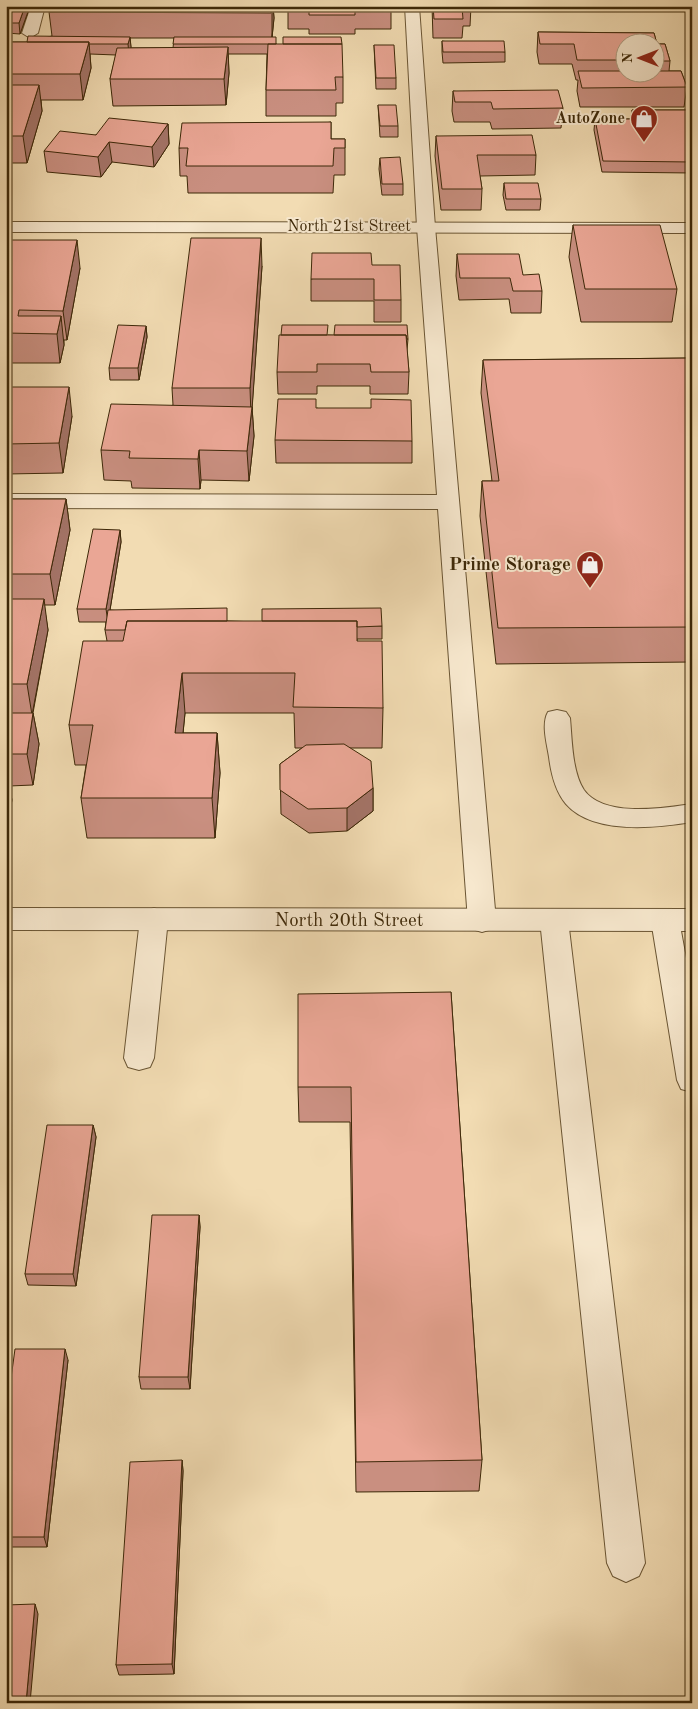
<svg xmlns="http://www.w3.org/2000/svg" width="698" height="1709" font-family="'Old Standard TT',serif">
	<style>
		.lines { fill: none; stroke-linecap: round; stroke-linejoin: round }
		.service-casing { stroke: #6a5533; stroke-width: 2 }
		.minor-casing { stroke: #6a5533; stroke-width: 2 }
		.tertiary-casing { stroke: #6a5533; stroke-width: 2 }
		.service { fill: #f7e8ce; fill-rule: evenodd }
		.minor { fill: #f7e8ce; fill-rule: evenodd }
		.tertiary { fill: #f7e8ce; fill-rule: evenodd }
		.wall { fill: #c98f80; stroke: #3d2808; fill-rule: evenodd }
		.shaded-wall { fill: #a47468; stroke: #3d2808 }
		.building { fill: #eaa695; stroke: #3d2808 }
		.labels { text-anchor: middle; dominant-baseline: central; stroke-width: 4; stroke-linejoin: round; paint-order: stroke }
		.far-poi-label { font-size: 16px; font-weight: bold; fill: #3d2808; stroke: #f7e8ce; text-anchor: end }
		.far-street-label { font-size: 16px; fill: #3d2808; stroke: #f7e8ce }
		.poi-label { font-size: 19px; font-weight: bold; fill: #3d2808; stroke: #f7e8ce; text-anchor: end }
		.street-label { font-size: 19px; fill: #3d2808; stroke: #f7e8ce }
	</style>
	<rect width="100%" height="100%" fill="#f2dcb3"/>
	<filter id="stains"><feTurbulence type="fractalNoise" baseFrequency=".004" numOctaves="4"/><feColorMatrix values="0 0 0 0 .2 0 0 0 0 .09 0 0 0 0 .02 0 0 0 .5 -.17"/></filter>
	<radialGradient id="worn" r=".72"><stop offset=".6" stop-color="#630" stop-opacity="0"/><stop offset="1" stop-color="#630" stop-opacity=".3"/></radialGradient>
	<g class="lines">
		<defs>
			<path id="service" d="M 31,6 L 45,6 L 38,33 L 30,38 L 22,33 Z
				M 405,6 L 419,6 L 435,227 L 496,921 L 492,929 L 482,932 L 472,929 L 468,921 L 438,509 L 6,508 L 6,494 L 437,495 L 417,227 Z
				M 557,710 L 566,712 L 570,718 C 572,739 572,772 584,790 C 604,818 664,808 692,804 L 692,822 C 656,828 593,835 566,804 C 555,791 551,773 549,757 C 547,744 541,724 548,712 Z
				M 154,908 L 164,912 L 168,919 L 154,1058 L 150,1067 L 139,1070 L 128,1067 L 124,1058 L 140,919 L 144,912 Z
				M 554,909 L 564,912 L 568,920 L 645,1563 L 639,1576 L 626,1582 L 613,1576 L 607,1563 L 540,920 L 544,912 Z
				M 665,909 L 675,912 L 679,920 L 692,991 L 692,1092 L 681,1089 L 677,1080 L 651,920 L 655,912 Z"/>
			<path id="minor" d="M 6,222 L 692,223 L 692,233 L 6,232 Z"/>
			<path id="tertiary" d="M 6,908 L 692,909 L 692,931 L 6,930 Z"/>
		</defs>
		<use href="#service" class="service-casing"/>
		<use href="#minor" class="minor-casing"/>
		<use href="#tertiary" class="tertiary-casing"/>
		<use href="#service" class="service"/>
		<use href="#minor" class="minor"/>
		<use href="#tertiary" class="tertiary"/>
	</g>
	<path class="wall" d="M 6,6 L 28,6 L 29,9 L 20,34 L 6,33 Z
		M 273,6 L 274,18 L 272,37 L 276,44 L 343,77 L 343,103 L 336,103 L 336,116 L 266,116 L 266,90 L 267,54 L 228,54 L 229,73 L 226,105 L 113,106 L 110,79 L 116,55 L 90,54 L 91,68 L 83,100 L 41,100 L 42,111 L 27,163 L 6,163 L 6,42 L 27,42 L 52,36 L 49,12 ZM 130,38 L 174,38 L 173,48 L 131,48 Z
		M 288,6 L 391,6 L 391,29 L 355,29 L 355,34 L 309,34 L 309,29 L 288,29 Z
		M 432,6 L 471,6 L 470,26 L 463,26 L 462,38 L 433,38 Z
		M 538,32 L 654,33 L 657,44 L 665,44 L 670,61 L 669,71 L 681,71 L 687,87 L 684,107 L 580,107 L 577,91 L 578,80 L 576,80 L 572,64 L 539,64 L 537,52 ZM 626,42 L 656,42 L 656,72 L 626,72 Z
		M 442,41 L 505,52 L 505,62 L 443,63 L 442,52 Z
		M 374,45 L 396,78 L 396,89 L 376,89 Z
		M 453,91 L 563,108 L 561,128 L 492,129 L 490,122 L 454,122 L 452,111 Z
		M 378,105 L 398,126 L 398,137 L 380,137 Z
		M 632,110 L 692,110 L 692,173 L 602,172 L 594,130 L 595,119 L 631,119 Z
		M 331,122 L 331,139 L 345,139 L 345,175 L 334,175 L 333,193 L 188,193 L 187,176 L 180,176 L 179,148 Z
		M 168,124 L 169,144 L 154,167 L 112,162 L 101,177 L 47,172 L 44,151 L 96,135 Z
		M 436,136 L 536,155 L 535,175 L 480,176 L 482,189 L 481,210 L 441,210 L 435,156 Z
		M 380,158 L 403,184 L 403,195 L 382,195 L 379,169 Z
		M 504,183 L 541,199 L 540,210 L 506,210 L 503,195 Z
		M 573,225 L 677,289 L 672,322 L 581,322 L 569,257 Z
		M 6,240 L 80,268 L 67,340 L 64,340 L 64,345 L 60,363 L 6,363 Z
		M 457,254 L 523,275 L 542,291 L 541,313 L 511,313 L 509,299 L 459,300 L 456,276 Z
		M 372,265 L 401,300 L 401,322 L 374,322 L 374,301 L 311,301 L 311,279 Z
		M 262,266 L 252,407 L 254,436 L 249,481 L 201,480 L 200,489 L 132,488 L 131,481 L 104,480 L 101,450 L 173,405 L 172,388 Z
		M 146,326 L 147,337 L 139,380 L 110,380 L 109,368 Z
		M 328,335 L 408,339 L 407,350 L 409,372 L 408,394 L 370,394 L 370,386 L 317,386 L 317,394 L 278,394 L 277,372 Z
		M 692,358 L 692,662 L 496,664 L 480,516 L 482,481 L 492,481 L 481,393 L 483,360 Z
		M 6,387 L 72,416 L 63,473 L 6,474 Z
		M 317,408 L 412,441 L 412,463 L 276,463 L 275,440 Z
		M 6,499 L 66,499 L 70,530 L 55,605 L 44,605 L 48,630 L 33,713 L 39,744 L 33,785 L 9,786 L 12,800 L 6,832 Z
		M 120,530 L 121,542 L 110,610 L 228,621 L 382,626 L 382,639 L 357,639 L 357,641 L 383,708 L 382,748 L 350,748 L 373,788 L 373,811 L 347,831 L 309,833 L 281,814 L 280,764 L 302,748 L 295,748 L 294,713 L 185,713 L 183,733 L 217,733 L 220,773 L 215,838 L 87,838 L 81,798 L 86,765 L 75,765 L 69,725 L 107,641 L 105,630 L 106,622 L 79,622 L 77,609 Z
		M 451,992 L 482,1460 L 479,1491 L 356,1492 L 350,1122 L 299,1122 L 298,1087 Z
		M 93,1125 L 96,1137 L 76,1286 L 28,1285 L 25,1274 Z
		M 199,1215 L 200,1227 L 190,1389 L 141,1389 L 139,1377 Z
		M 68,1360 L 47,1547 L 6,1547 L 6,1415 Z
		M 182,1460 L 183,1471 L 174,1674 L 119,1675 L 116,1665 Z"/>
	<path class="shaded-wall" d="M 25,6 L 28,6 L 29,9 L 20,34 L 19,23 Z
		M 272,6 L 273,6 L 274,18 L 272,38 Z
		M 130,37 L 131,47 L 129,55 L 128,44 Z
		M 89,42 L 91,68 L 83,100 L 80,74 Z
		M 228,47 L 229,73 L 226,105 L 224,79 Z
		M 39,85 L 42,111 L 27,163 L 23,136 Z
		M 168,124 L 169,144 L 154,167 L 152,147 Z
		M 109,142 L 112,162 L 101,177 L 98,157 Z
		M 261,238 L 262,266 L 252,410 L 252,407 L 254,436 L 249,481 L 247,451 L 251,416 L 250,388 Z
		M 77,240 L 80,268 L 67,340 L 63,311 Z
		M 61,316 L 64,345 L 60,363 L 57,334 Z
		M 146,326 L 147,337 L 139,380 L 138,368 Z
		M 69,387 L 72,416 L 63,473 L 59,443 Z
		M 199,450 L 201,480 L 200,489 L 198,459 Z
		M 66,499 L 70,530 L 55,605 L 50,574 Z
		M 120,530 L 121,542 L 108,622 L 106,609 Z
		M 44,599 L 48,630 L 32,715 L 27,684 Z
		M 182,673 L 185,713 L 179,773 L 175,733 Z
		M 33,713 L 39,744 L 33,785 L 27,754 Z
		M 217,733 L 220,773 L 215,838 L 212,798 Z
		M 6,771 L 12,800 L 6,832 Z
		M 373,788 L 373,811 L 347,831 L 347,808 Z
		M 93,1125 L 96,1137 L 76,1286 L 73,1274 Z
		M 199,1215 L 200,1227 L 190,1389 L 188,1377 Z
		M 65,1349 L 68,1360 L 47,1547 L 44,1537 Z
		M 182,1460 L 183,1471 L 174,1674 L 172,1664 Z
		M 35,1604 L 38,1614 L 30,1703 L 26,1703 Z"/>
	<path class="building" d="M 6,6 L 25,6 L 19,23 L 6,23 Z
		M 51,6 L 272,6 L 271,13 L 49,12 Z
		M 288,6 L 391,6 L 391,10 L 355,10 L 355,15 L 309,15 L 309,10 L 288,10 Z
		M 433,6 L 471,6 L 471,7 L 462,7 L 463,19 L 434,19 Z
		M 538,32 L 654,33 L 657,44 L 665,44 L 670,61 L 656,61 L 656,42 L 626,42 L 626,60 L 577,60 L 574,44 L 540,44 Z
		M 28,36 L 130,37 L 128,44 L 89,44 L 89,42 L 27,42 Z
		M 174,37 L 276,37 L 276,44 L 173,44 Z
		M 283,37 L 341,37 L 342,44 L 283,44 Z
		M 442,41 L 504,41 L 505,52 L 443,52 Z
		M 6,42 L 89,42 L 80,74 L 6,74 Z
		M 268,44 L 342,44 L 343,77 L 335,77 L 336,90 L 266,90 Z
		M 374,45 L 394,45 L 396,78 L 376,78 Z
		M 228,47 L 224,79 L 110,79 L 117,48 Z
		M 578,71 L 626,71 L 626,72 L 656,72 L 656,71 L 681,71 L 687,87 L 582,88 Z
		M 6,85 L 39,85 L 23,136 L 6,136 Z
		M 558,90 L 563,108 L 493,109 L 491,102 L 455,102 L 453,91 Z
		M 378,105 L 396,105 L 398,126 L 380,126 Z
		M 632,110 L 692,110 L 692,162 L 603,161 L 595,119 L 635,119 Z
		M 109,118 L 168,124 L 152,147 L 109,142 L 98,157 L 44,151 L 60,131 L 96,135 Z
		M 331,122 L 331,139 L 345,139 L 345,148 L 334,148 L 333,166 L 186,166 L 188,148 L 179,148 L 182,123 Z
		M 532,135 L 536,155 L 477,155 L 482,189 L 442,189 L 436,136 Z
		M 400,157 L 403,184 L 382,184 L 380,158 Z
		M 504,183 L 538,183 L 541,199 L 506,199 Z
		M 573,225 L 660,225 L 677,289 L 585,289 Z
		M 191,238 L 261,238 L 250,388 L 172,388 Z
		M 6,240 L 77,240 L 63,311 L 19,310 L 18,316 L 61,316 L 57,334 L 6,333 Z
		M 312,253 L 371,253 L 372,265 L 400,265 L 401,300 L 374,300 L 374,279 L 311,279 Z
		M 457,254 L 519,254 L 523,275 L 539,274 L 542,291 L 513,291 L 510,278 L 460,278 Z
		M 118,325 L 146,326 L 138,368 L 109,368 Z
		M 282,325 L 328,325 L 327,335 L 281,335 Z
		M 335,325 L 407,325 L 408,339 L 407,339 L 406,335 L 334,335 Z
		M 279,335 L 406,335 L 409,372 L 371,372 L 370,364 L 317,364 L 317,372 L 277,372 Z
		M 692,358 L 692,627 L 498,628 L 482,481 L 499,481 L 483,360 Z
		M 6,387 L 69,387 L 59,443 L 6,444 Z
		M 278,399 L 316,399 L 316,408 L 371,408 L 371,399 L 411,400 L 412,441 L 275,440 Z
		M 111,404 L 252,407 L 247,451 L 199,450 L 198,459 L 129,458 L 130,451 L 101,450 Z
		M 6,499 L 66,499 L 50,574 L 6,574 Z
		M 93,529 L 120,530 L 106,609 L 77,609 Z
		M 6,599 L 44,599 L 27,684 L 6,684 Z
		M 227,608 L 227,621 L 127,621 L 125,630 L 105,630 L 108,610 Z
		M 381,608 L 382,626 L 357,627 L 357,621 L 262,621 L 262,609 Z
		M 127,621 L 357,621 L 357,641 L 382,641 L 383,708 L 293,707 L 295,673 L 182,673 L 175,733 L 217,733 L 212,798 L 81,798 L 93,725 L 69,725 L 83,641 L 123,641 Z
		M 6,713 L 33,713 L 27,754 L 6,754 Z
		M 344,744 L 371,761 L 373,788 L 347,808 L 308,809 L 280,790 L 280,764 L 306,745 Z
		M 451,992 L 482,1460 L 356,1462 L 351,1087 L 298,1087 L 298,994 Z
		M 47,1125 L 93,1125 L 73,1274 L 25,1274 Z
		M 152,1215 L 199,1215 L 188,1377 L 139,1377 Z
		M 15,1349 L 65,1349 L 44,1537 L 6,1537 L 6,1415 Z
		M 182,1460 L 172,1664 L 116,1665 L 130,1462 Z
		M 35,1604 L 26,1703 L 6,1703 L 6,1605 Z"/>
	<defs>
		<symbol id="shop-pin" viewBox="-11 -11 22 30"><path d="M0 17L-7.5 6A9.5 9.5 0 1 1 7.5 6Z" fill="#8f2418" stroke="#f7e8ce"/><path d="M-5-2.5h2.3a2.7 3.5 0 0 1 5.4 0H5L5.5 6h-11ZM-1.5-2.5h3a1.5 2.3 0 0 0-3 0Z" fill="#fff"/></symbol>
	</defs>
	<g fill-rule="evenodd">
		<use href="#shop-pin" x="628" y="103" width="32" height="43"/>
		<use href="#shop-pin" x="574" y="549" width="32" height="43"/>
	</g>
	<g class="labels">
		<g class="far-poi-label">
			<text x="625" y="119">AutoZone</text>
		</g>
		<g class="far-street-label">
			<text x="349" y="227">North 21st Street</text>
		</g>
		<g class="poi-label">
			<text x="571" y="565">Prime Storage</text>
		</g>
		<g class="street-label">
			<text x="349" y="921">North 20th Street</text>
		</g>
	</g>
	<rect width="698" height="1709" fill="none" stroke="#f2dcb3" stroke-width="25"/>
	<rect x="8" y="8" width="683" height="1694" fill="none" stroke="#3d2808" stroke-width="2.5"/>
	<rect x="12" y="12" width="673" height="1684" fill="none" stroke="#3d2808"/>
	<g transform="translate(640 58) rotate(270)"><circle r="24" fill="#f7e8ce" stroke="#ad9b7f"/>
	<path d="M0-4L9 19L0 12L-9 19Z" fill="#8f2418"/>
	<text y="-8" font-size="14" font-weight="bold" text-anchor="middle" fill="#3d2808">N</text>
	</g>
	<rect width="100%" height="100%" filter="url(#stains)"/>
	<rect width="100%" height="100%" fill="url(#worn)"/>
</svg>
